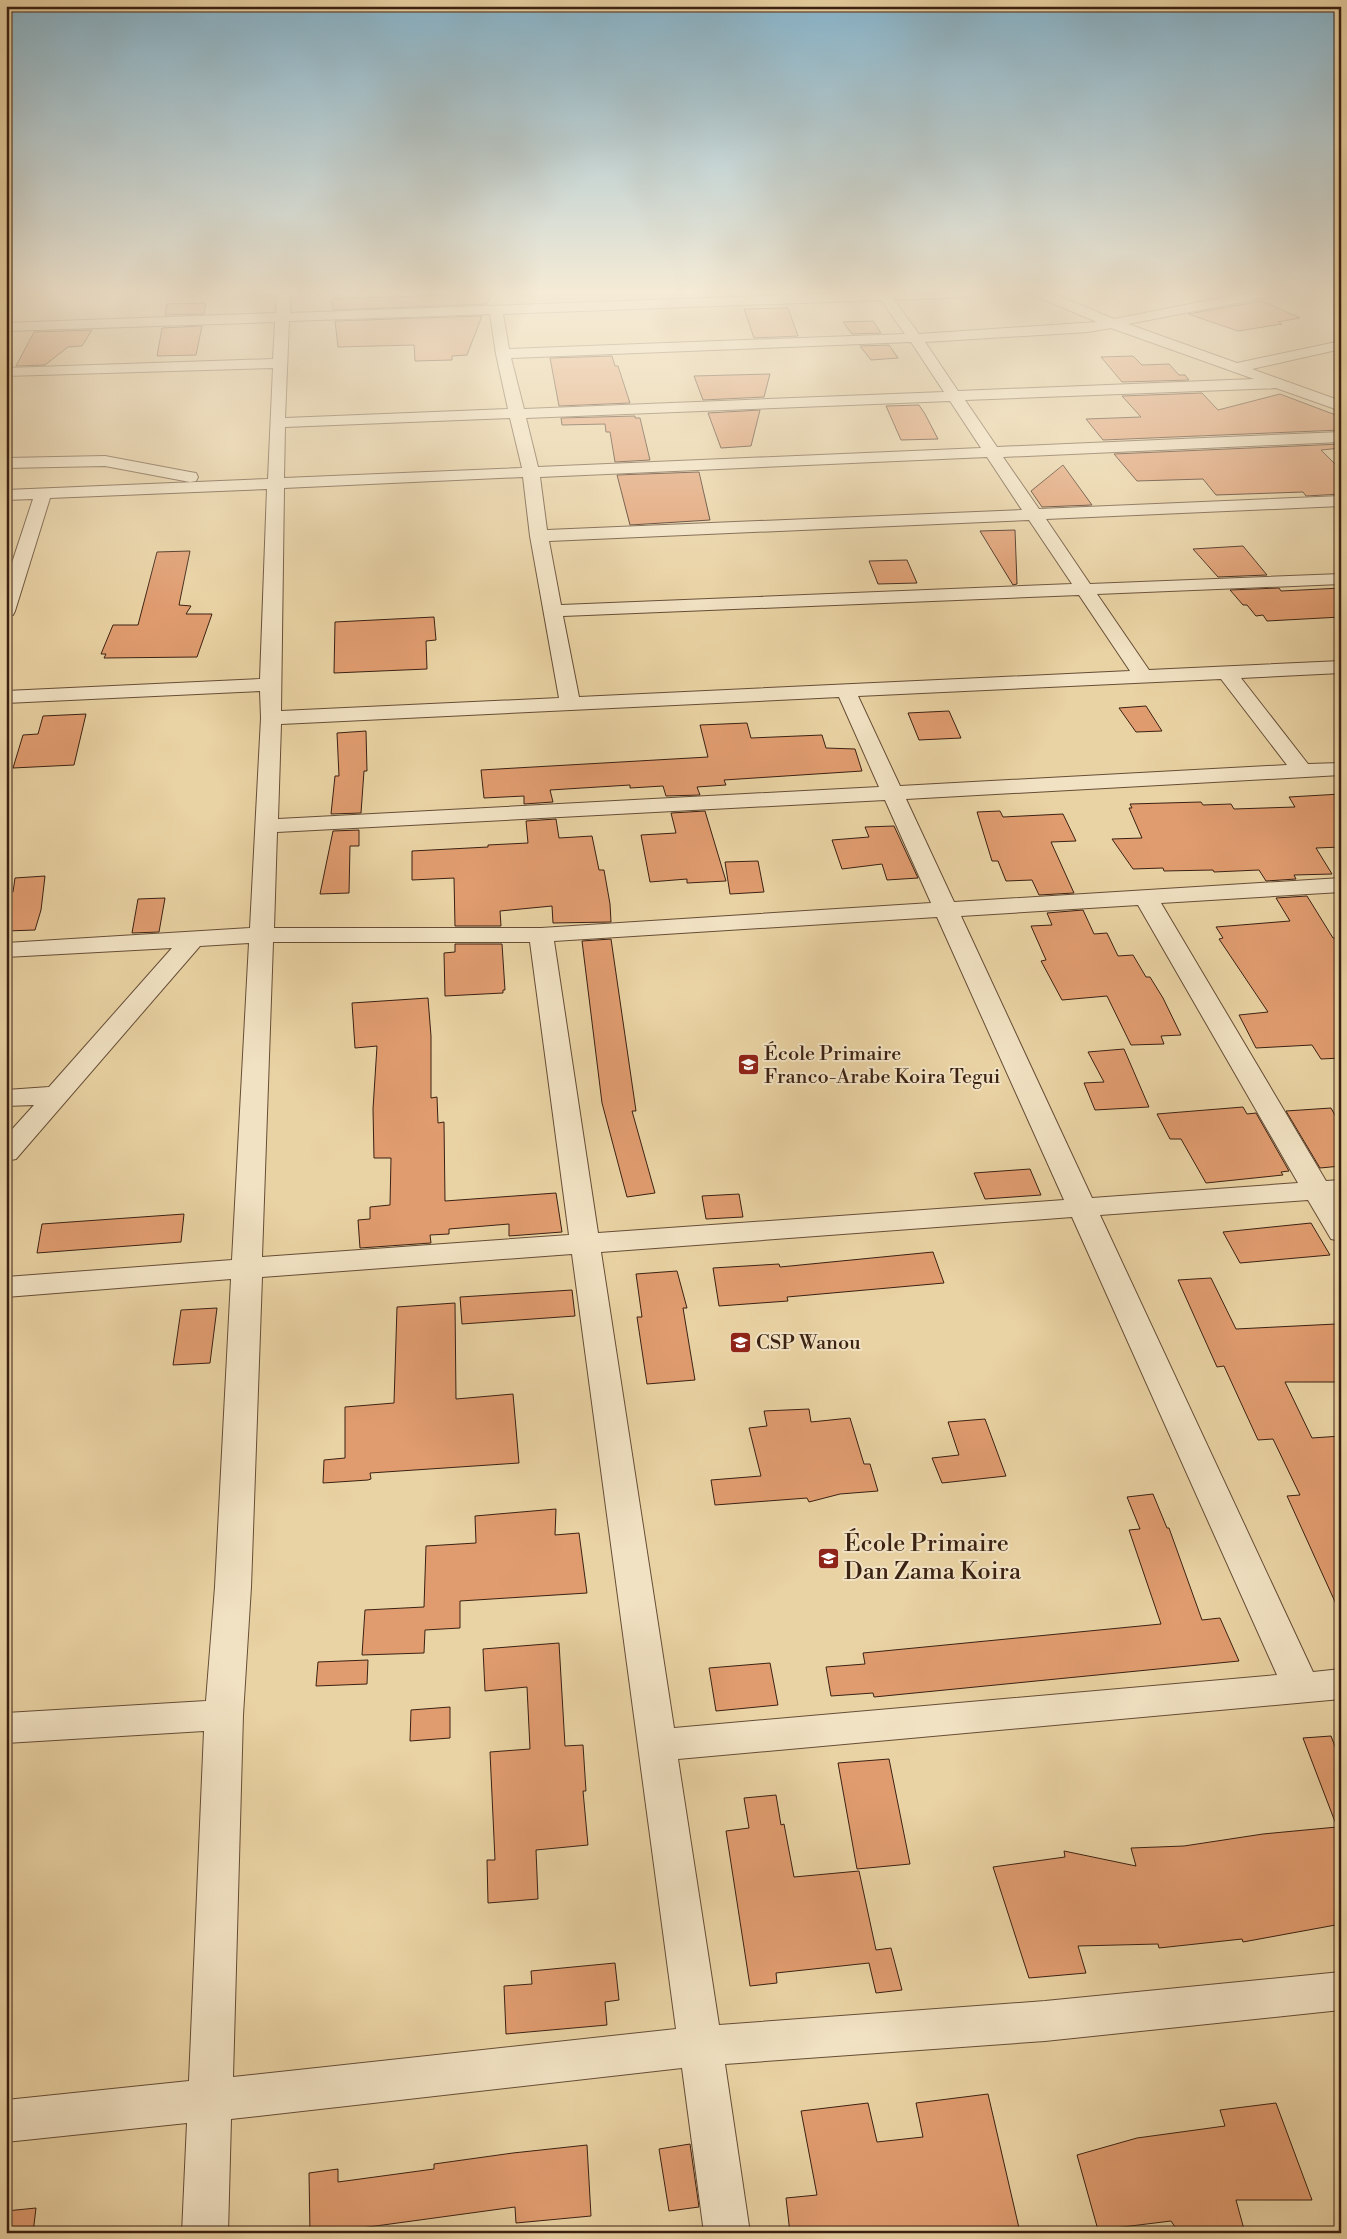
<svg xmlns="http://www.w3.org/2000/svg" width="1347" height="2239" font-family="'Libre Bodoni',serif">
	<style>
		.building { fill: #e09c6f; stroke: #3b2112 }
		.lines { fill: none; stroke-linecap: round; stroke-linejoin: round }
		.minor-casing { stroke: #664d36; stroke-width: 2 }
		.minor { fill: #f1e2c3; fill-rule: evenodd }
		.labels { text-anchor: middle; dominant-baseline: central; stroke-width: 4; stroke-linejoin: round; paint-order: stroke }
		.poi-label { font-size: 20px; fill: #3b2112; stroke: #f1e2c3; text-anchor: start }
		.near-poi-label { font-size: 24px; fill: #3b2112; stroke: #f1e2c3; text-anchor: start }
	</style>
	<rect width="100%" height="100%" fill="#e9d2a3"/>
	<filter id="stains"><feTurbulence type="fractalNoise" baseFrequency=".004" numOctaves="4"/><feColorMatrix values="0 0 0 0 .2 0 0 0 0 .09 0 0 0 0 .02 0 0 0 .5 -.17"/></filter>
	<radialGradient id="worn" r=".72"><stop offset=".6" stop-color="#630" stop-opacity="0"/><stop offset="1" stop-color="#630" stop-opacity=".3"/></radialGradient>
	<path class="building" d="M 450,293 L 492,293 L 487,304 L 333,310 L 331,299 L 450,295 Z
		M 1262,301 L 1300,318 L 1278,322 L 1282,324 L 1238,331 L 1188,314 Z
		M 206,303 L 204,314 L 165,315 L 167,304 Z
		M 788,308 L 798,336 L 754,338 L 744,309 Z
		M 482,316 L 467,355 L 452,356 L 452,360 L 415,361 L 414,345 L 338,347 L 335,321 Z
		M 873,321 L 881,333 L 852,334 L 843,322 Z
		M 202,326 L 196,355 L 157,356 L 162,328 Z
		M 92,330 L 82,346 L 68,347 L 45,365 L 16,366 L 34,332 Z
		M 889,345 L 898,358 L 871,360 L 860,346 Z
		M 612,356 L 615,366 L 618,366 L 630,403 L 559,406 L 550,358 Z
		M 1133,356 L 1142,365 L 1169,364 L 1179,375 L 1185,375 L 1189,380 L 1122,382 L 1101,357 Z
		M 770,374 L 764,397 L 703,400 L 694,376 Z
		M 1202,393 L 1218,410 L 1280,394 L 1341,417 L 1341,430 L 1103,440 L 1086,419 L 1141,417 L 1122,396 Z
		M 919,405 L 925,414 L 938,439 L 901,440 L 886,406 Z
		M 760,410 L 751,446 L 721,448 L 708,413 Z
		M 635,416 L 635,418 L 640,418 L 650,460 L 615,462 L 610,432 L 606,432 L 605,424 L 562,425 L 561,418 Z
		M 1341,444 L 1341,448 L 1321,450 L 1341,470 L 1341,494 L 1306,496 L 1303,492 L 1216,495 L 1203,479 L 1137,481 L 1114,454 Z
		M 1063,465 L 1076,483 L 1092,505 L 1042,507 L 1031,491 Z
		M 699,472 L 710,520 L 630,525 L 617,475 Z
		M 1015,530 L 1017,584 L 1013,585 L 980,531 Z
		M 1243,546 L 1267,575 L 1218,577 L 1193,549 Z
		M 190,551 L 179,605 L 191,606 L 186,614 L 212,614 L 197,657 L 104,658 L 106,654 L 101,654 L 113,625 L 138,625 L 157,552 Z
		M 907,560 L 917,583 L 878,584 L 869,561 Z
		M 1279,588 L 1281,591 L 1341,588 L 1341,617 L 1267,621 L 1263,615 L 1256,616 L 1247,605 L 1243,605 L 1230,590 Z
		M 434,617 L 436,640 L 426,641 L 427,669 L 334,673 L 335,622 Z
		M 1146,706 L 1162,731 L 1136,732 L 1119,708 Z
		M 949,711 L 961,738 L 919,740 L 908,713 Z
		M 86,714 L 74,765 L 13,768 L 23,735 L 38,734 L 43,716 Z
		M 747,723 L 751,738 L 822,735 L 826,748 L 855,749 L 862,771 L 724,780 L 726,785 L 697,787 L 700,795 L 666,796 L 663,786 L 630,788 L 630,785 L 550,790 L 553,802 L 524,804 L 524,796 L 484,798 L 481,770 L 708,757 L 700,725 Z
		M 366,731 L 367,771 L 364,771 L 361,813 L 331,814 L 335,776 L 339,776 L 337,733 Z
		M 1341,794 L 1341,847 L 1316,848 L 1332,874 L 1294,875 L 1296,879 L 1266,881 L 1259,870 L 1214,872 L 1213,870 L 1164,871 L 1163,868 L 1133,869 L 1112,839 L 1142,838 L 1129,808 L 1132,808 L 1130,804 L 1201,802 L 1203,805 L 1231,804 L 1234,809 L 1295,807 L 1289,797 Z
		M 705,811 L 726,881 L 687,883 L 687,879 L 650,882 L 641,835 L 676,833 L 671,813 Z
		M 1000,811 L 1003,817 L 1063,814 L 1076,841 L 1051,842 L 1074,893 L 1039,895 L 1032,880 L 1006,881 L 998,861 L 992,861 L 977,812 Z
		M 556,819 L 559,838 L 592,836 L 599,870 L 604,870 L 610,904 L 611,922 L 553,923 L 552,906 L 500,911 L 501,926 L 455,926 L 454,878 L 412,880 L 412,851 L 488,847 L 488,845 L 528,843 L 526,821 Z
		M 894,826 L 918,878 L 887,880 L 882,864 L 842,869 L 832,840 L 869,837 L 865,827 Z
		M 359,830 L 359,846 L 350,846 L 349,893 L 320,894 L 333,831 Z
		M 758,861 L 764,892 L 730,894 L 725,862 Z
		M 45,876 L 41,910 L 35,930 L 6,931 L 6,892 L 13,892 L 15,878 Z
		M 1307,896 L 1333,938 L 1341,938 L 1341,1058 L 1321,1059 L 1312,1045 L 1256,1048 L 1239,1015 L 1268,1012 L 1219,939 L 1223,938 L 1216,927 L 1290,921 L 1276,898 Z
		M 165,898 L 159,932 L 132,933 L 138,899 Z
		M 1083,910 L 1094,934 L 1107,933 L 1118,956 L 1133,955 L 1146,977 L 1150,977 L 1163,998 L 1181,1035 L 1161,1036 L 1164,1044 L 1131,1045 L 1107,996 L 1062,1000 L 1041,961 L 1046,960 L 1031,926 L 1052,925 L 1047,913 Z
		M 611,939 L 636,1111 L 632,1111 L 655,1193 L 627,1197 L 602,1103 L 582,941 Z
		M 455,944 L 502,944 L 505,990 L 503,990 L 503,993 L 445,996 L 444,953 L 455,952 Z
		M 428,998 L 431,1036 L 431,1098 L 437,1097 L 438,1123 L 444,1122 L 445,1201 L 556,1193 L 562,1232 L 509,1236 L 509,1224 L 449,1229 L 449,1234 L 430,1235 L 431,1243 L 360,1248 L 358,1220 L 370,1219 L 370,1207 L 390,1205 L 391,1158 L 374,1158 L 373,1109 L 377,1046 L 355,1048 L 352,1003 Z
		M 1124,1049 L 1149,1107 L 1095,1110 L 1084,1083 L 1104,1082 L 1088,1052 Z
		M 1243,1107 L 1247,1114 L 1256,1113 L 1289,1171 L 1281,1172 L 1283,1175 L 1206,1183 L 1181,1139 L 1170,1139 L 1157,1114 Z
		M 1331,1108 L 1341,1126 L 1341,1166 L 1320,1168 L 1286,1111 Z
		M 1030,1169 L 1041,1195 L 985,1199 L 974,1173 Z
		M 739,1194 L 743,1217 L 706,1219 L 702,1196 Z
		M 184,1214 L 181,1242 L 37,1253 L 42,1224 Z
		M 1311,1223 L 1330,1255 L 1240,1263 L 1223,1232 Z
		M 933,1252 L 944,1283 L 787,1297 L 788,1301 L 719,1306 L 713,1268 L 779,1264 L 780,1267 Z
		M 677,1271 L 687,1308 L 683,1308 L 695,1380 L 647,1384 L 637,1317 L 642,1317 L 636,1274 Z
		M 1211,1278 L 1236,1329 L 1336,1324 L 1341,1333 L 1341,1382 L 1285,1382 L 1312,1438 L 1341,1436 L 1341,1615 L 1287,1496 L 1300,1495 L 1273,1439 L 1258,1440 L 1224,1366 L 1217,1367 L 1178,1280 Z
		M 572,1290 L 575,1316 L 462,1324 L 460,1297 Z
		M 455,1303 L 456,1399 L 513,1394 L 519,1463 L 370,1473 L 371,1479 L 368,1480 L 323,1483 L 324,1460 L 345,1458 L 345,1407 L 394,1403 L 397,1307 Z
		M 217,1308 L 210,1363 L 173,1365 L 181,1310 Z
		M 809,1409 L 811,1422 L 850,1418 L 864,1464 L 870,1464 L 878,1491 L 840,1494 L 809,1502 L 807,1498 L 715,1505 L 711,1480 L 761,1476 L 749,1428 L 767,1426 L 764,1411 Z
		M 985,1419 L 1006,1476 L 942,1483 L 932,1458 L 959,1455 L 948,1422 Z
		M 1153,1494 L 1167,1528 L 1169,1528 L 1202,1620 L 1220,1618 L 1239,1661 L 874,1697 L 873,1693 L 831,1696 L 826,1667 L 865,1664 L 863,1653 L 1161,1624 L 1129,1530 L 1140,1529 L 1127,1497 Z
		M 556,1509 L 555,1535 L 579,1533 L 587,1593 L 460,1601 L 460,1628 L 425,1630 L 424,1653 L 362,1655 L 365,1610 L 424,1607 L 426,1546 L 476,1543 L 475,1516 Z
		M 559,1643 L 565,1746 L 583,1745 L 586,1791 L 583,1791 L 588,1845 L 536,1850 L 538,1899 L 488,1903 L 487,1860 L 495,1860 L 490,1752 L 530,1749 L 527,1687 L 485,1691 L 483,1649 Z
		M 368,1660 L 367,1684 L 316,1686 L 318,1662 Z
		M 770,1663 L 778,1705 L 716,1711 L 709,1668 Z
		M 450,1707 L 450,1738 L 410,1741 L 411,1710 Z
		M 1331,1736 L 1341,1762 L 1341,1924 L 1243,1942 L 1242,1939 L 1159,1948 L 1158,1944 L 1078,1946 L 1086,1973 L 1029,1978 L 993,1867 L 1065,1857 L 1064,1851 L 1136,1866 L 1131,1848 L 1184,1846 L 1263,1834 L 1337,1827 L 1303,1738 Z
		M 889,1759 L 910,1864 L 857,1869 L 838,1763 Z
		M 776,1795 L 781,1825 L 784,1824 L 794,1877 L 859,1871 L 876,1950 L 891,1948 L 902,1990 L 876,1993 L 869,1963 L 776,1973 L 777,1983 L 750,1986 L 726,1831 L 749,1828 L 744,1798 Z
		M 615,1963 L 619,2000 L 605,2002 L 607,2025 L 506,2034 L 504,1986 L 532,1984 L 531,1971 Z
		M 988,2094 L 1019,2228 L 980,2233 L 790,2233 L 786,2198 L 817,2195 L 801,2111 L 868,2103 L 877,2142 L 923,2137 L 916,2103 Z
		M 1276,2103 L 1312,2200 L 1236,2200 L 1245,2233 L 1179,2233 L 1171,2221 L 1098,2230 L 1077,2155 L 1137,2138 L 1225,2126 L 1220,2110 Z
		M 690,2144 L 699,2207 L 669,2211 L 659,2149 Z
		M 587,2145 L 591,2216 L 516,2223 L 515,2207 L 339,2231 L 339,2233 L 310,2233 L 309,2173 L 338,2169 L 338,2182 L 434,2169 L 434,2164 L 513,2153 Z
		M 36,2208 L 33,2233 L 6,2233 L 6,2211 Z"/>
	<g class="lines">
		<defs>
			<path id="minor" d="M 277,293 L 291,293 L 290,313 L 850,293 L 980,293 L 974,297 L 894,300 L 919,334 L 1097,322 L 1035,296 L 1034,293 L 1052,293 L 1114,319 L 1246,293 L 1274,293 L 1268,297 L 1128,324 L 1237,363 L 1341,341 L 1341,349 L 1252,369 L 1341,401 L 1341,411 L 1276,388 L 965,400 L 997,447 L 1341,432 L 1341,442 L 1003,457 L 1039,509 L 1341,496 L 1341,506 L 1046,519 L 1090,584 L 1341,574 L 1341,584 L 1097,594 L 1149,670 L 1341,661 L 1341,673 L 1241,678 L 1308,764 L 1341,763 L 1341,775 L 906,799 L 954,902 L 1341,878 L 1341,892 L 1161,903 L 1326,1181 L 1341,1180 L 1341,1198 L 1336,1198 L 1341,1207 L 1341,1241 L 1331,1239 L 1308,1200 L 1100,1215 L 1313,1672 L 1341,1669 L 1341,1699 L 678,1759 L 719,2025 L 1045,2001 L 1341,1972 L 1341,2010 L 1045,2041 L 725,2064 L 750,2233 L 704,2233 L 682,2068 L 231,2119 L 228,2233 L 182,2233 L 187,2123 L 6,2142 L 6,2100 L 189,2081 L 204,1731 L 6,1743 L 6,1713 L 206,1701 L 215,1587 L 231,1279 L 6,1297 L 6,1277 L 232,1260 L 249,943 L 200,946 L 16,1159 L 6,1161 L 6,1136 L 34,1105 L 6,1106 L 6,1090 L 49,1087 L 172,948 L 6,957 L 6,943 L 250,928 L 261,718 L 260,691 L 6,703 L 6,691 L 260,679 L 267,489 L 50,498 L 15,611 L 13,615 L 6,617 L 6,581 L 33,499 L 6,500 L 6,490 L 268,479 L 273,368 L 6,376 L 6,368 L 273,359 L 275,322 L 6,331 L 6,323 L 276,313 ZM 881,300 L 905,334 L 509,349 L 503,314 ZM 490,314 L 496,354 L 508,409 L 285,418 L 289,321 ZM 1111,328 L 1254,379 L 958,391 L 925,342 L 1088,332 ZM 911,342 L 944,392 L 524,409 L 511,358 ZM 950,401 L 981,448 L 538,467 L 526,418 ZM 510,418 L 522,468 L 284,478 L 285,427 ZM 987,457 L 1022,510 L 547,530 L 540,477 ZM 523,477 L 530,536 L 559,698 L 281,711 L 284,488 ZM 1029,520 L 1072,584 L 561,605 L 549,541 ZM 1079,595 L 1130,671 L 579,697 L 563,616 ZM 1221,679 L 1287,765 L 900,786 L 858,696 ZM 839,697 L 879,787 L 278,819 L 281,724 ZM 885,800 L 931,903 L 541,928 L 274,928 L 277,832 ZM 1138,905 L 1298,1183 L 1092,1198 L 961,916 ZM 937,917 L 1064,1200 L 598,1233 L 554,941 ZM 273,942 L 530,942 L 569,1235 L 262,1257 ZM 1072,1217 L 1277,1675 L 674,1728 L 601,1252 ZM 572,1254 L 676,2029 L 233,2077 L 243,1715 L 251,1587 L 262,1277 Z
				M 105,456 L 190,472 L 196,473 L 198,477 L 196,481 L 190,482 L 105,466 L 6,468 L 6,458 Z"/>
		</defs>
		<use href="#minor" class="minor-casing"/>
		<use href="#minor" class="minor"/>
	</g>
	<linearGradient id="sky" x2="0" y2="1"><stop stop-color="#87b6ce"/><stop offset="0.48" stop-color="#f5ebd6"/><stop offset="1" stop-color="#f5ebd6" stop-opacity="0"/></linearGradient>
	<rect width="1347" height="607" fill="url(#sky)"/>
	<defs>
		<symbol id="school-square" viewBox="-11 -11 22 22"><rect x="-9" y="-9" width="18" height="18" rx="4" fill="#8f2418" stroke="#f1e2c3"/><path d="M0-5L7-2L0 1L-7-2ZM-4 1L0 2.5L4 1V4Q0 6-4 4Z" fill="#fff"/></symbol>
	</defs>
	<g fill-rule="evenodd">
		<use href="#school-square" x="736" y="1052" width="25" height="25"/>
		<use href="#school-square" x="728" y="1330" width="25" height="25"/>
		<use href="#school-square" x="816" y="1546" width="25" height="25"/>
	</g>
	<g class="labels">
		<g class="poi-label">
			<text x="764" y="1054">École Primaire<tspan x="764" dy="23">Franco-Arabe Koira Tegui</tspan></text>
			<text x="756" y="1343">CSP Wanou</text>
		</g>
		<g class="near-poi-label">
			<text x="844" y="1544">École Primaire<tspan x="844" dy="28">Dan Zama Koira</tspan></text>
		</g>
	</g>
	<rect width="1347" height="2239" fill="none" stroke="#e9d2a3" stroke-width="25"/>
	<rect x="8" y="8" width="1332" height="2224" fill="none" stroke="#3b2112" stroke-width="2.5"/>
	<rect x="12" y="12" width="1322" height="2214" fill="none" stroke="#3b2112"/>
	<rect width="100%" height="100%" filter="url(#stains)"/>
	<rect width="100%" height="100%" fill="url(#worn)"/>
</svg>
